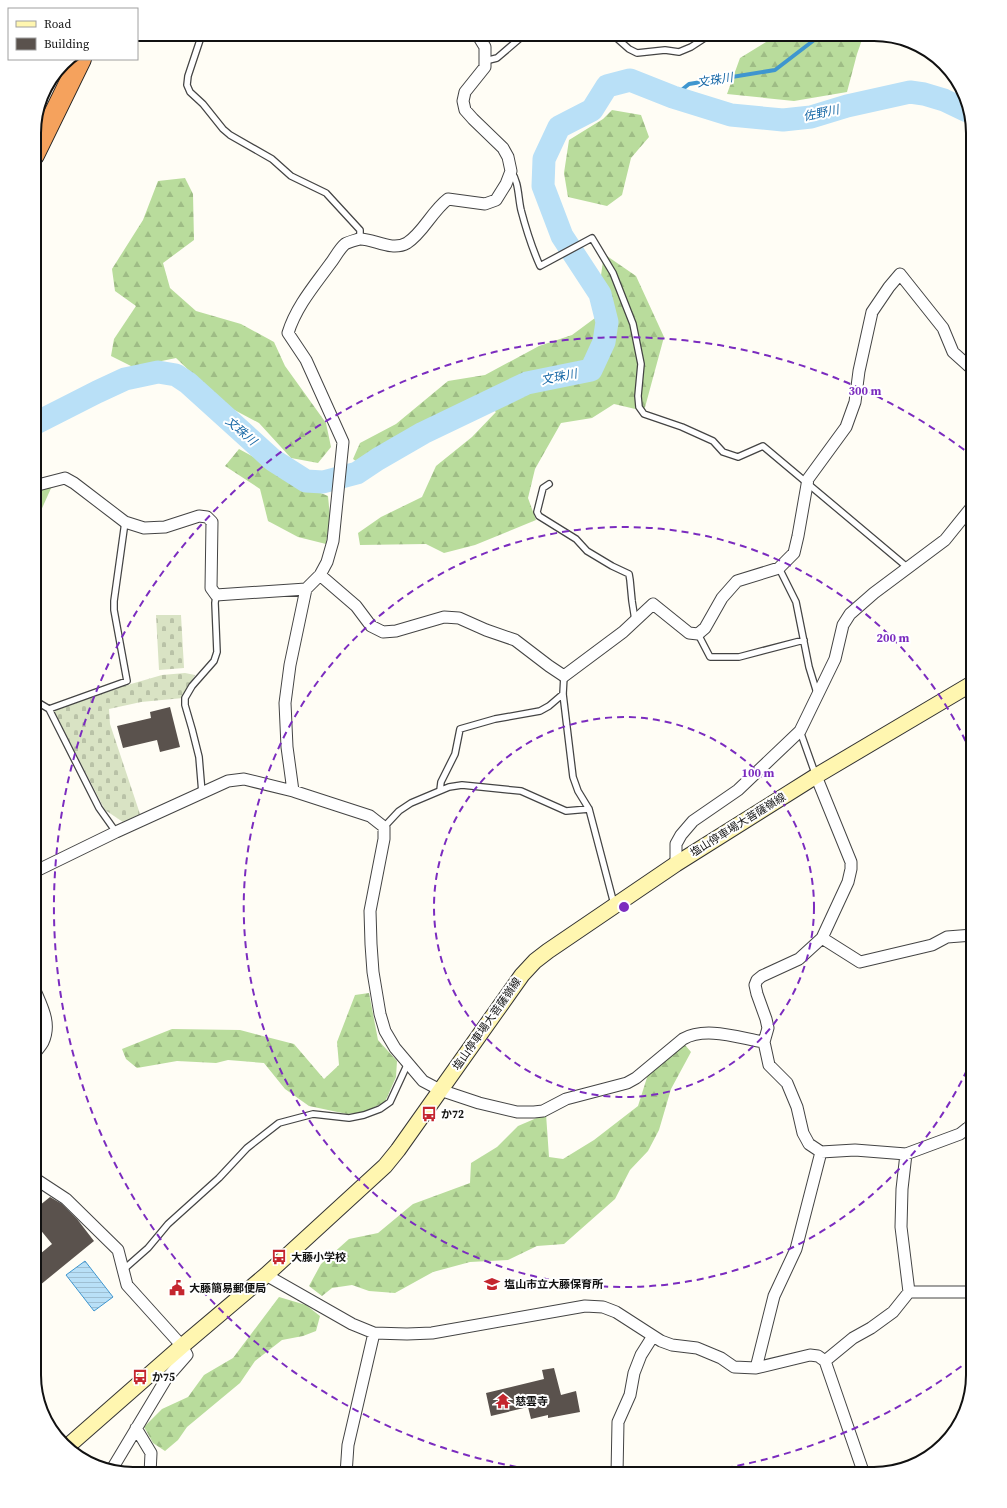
<svg xmlns="http://www.w3.org/2000/svg" width="1007" height="1508" font-family="'Source Serif 4','Noto Sans JP',serif">
	<style>
		.forest { fill: url(#forest-firs) }
		.cemetery { fill: url(#cemetery-stones) }
		.water { fill: url(#water-rules); stroke: #3f96cf }
		.lines { fill: none; stroke-linecap: round; stroke-linejoin: round }
		.stream { stroke: #3f96cf; stroke-width: 4 }
		.river { stroke: #b9e0f7; stroke-width: 23 }
		.building { fill: #5a524d }
		.lane-casing { stroke: #444; stroke-width: 8 }
		.street-casing { stroke: #444; stroke-width: 13 }
		.secondary-casing { stroke: #333; stroke-width: 17 }
		.highway-casing { stroke: #222; stroke-width: 22 }
		.lane { stroke: #fff; stroke-width: 5.5 }
		.street { stroke: #fff; stroke-width: 11 }
		.secondary { stroke: #fff6b0; stroke-width: 15 }
		.highway { stroke: #f5a25d; stroke-width: 20 }
		.ring { fill: none; stroke: #7b2cbf; stroke-width: 2; stroke-dasharray: 7 5 }
		.labels { text-anchor: middle; dominant-baseline: central; stroke-width: 4; stroke-linejoin: round; paint-order: stroke }
		.street-label { font-size: 11px; fill: #111; stroke: #fff }
		.poi-label { font-size: 11px; font-weight: bold; fill: #111; stroke: #fff; text-anchor: start }
		.water-label { font-size: 12px; font-style: italic; fill: #1768a6; stroke: #fff }
		.rim { fill: none; stroke: #111; stroke-width: 2 }
		.centre { fill: #7b2cbf; stroke: #fff; stroke-width: 2 }
		.ring-label { font-size: 12px; text-anchor: middle; font-weight: bold; fill: #7b2cbf; stroke: #fff; stroke-width: 4; stroke-linejoin: round; paint-order: stroke }
	</style>
	<defs>
		<pattern id="forest-firs" width="22" height="20" patternUnits="userSpaceOnUse"><rect width="22" height="20" fill="#b9dc9c"/><path d="M5 1l3.5 6h-7zM16 11l3.5 6h-7z" fill="#9ebc85"/></pattern>
		<pattern id="cemetery-stones" width="16" height="16" patternUnits="userSpaceOnUse"><rect width="16" height="16" fill="#d9e3c4"/><path d="M2 7V4a2 2 0 0 1 4 0v3zM10 15v-3a2 2 0 0 1 4 0v3z" fill="#b9c2a7"/></pattern>
		<pattern id="water-rules" width="6" height="5" patternUnits="userSpaceOnUse"><rect width="6" height="5" fill="#b9e0f7"/><path d="M0 2.5h6" fill="none" stroke="#9ebfd3"/></pattern>
	</defs>
	<rect width="100%" height="100%" fill="#fffdf5"/>
	<path class="forest" d="M 779,34 L 864,34 L 857,54 L 847,92 L 794,101 L 727,94 L 740,58 Z
		M 612,110 L 641,115 L 649,137 L 631,158 L 622,195 L 607,206 L 568,197 L 564,173 L 569,140 L 603,119 Z
		M 185,178 L 193,194 L 194,240 L 163,263 L 170,288 L 196,311 L 241,324 L 274,342 L 285,366 L 326,423 L 331,447 L 318,463 L 291,458 L 259,423 L 225,405 L 176,358 L 133,367 L 111,356 L 114,339 L 136,306 L 115,291 L 112,269 L 143,220 L 158,181 Z
		M 604,254 L 636,276 L 664,337 L 644,411 L 614,404 L 592,418 L 561,423 L 535,469 L 528,498 L 536,520 L 475,545 L 444,553 L 426,544 L 360,545 L 358,533 L 381,517 L 422,497 L 436,466 L 472,437 L 496,412 L 478,399 L 426,425 L 360,464 L 353,459 L 360,443 L 396,424 L 448,381 L 485,375 L 539,346 L 572,335 L 595,318 Z
		M 239,449 L 263,462 L 285,478 L 328,496 L 330,517 L 326,544 L 298,537 L 268,521 L 260,489 L 225,466 Z
		M 52,486 L 35,524 L 34,527 L 34,492 Z
		M 369,993 L 378,1040 L 397,1061 L 396,1077 L 385,1102 L 364,1112 L 347,1114 L 309,1106 L 285,1089 L 264,1063 L 228,1060 L 216,1063 L 177,1061 L 137,1068 L 126,1059 L 122,1049 L 172,1029 L 240,1030 L 294,1044 L 324,1079 L 339,1065 L 337,1042 L 355,995 Z
		M 685,1045 L 691,1052 L 671,1089 L 659,1130 L 648,1151 L 630,1170 L 615,1199 L 564,1244 L 537,1246 L 508,1260 L 470,1262 L 433,1272 L 395,1293 L 369,1291 L 352,1285 L 332,1288 L 322,1296 L 309,1286 L 321,1264 L 349,1239 L 378,1233 L 413,1204 L 470,1183 L 471,1163 L 497,1147 L 518,1126 L 546,1114 L 549,1157 L 563,1159 L 594,1140 L 638,1106 L 650,1068 L 663,1049 Z
		M 279,1297 L 306,1305 L 320,1316 L 316,1331 L 303,1336 L 282,1340 L 255,1361 L 240,1383 L 187,1427 L 178,1440 L 165,1451 L 153,1443 L 144,1427 L 162,1409 L 188,1397 L 204,1375 L 233,1358 Z"/>
	<path class="cemetery" d="M 156,615 L 181,615 L 184,668 L 159,670 Z
		M 185,673 L 195,675 L 183,698 L 141,702 L 109,709 L 110,724 L 140,814 L 123,822 L 105,810 L 54,711 L 124,686 L 162,675 Z"/>
	<path class="water" d="M 85,1261 L 113,1297 L 94,1311 L 66,1275 Z"/>
	<g class="lines">
		<path class="stream" d="M 673,97 L 689,84 L 775,70 L 822,34"/>
		<path class="river" d="M 34,424 L 97,392 L 125,379 L 158,372 L 176,375 L 188,383 L 273,460 L 306,481 L 323,482 L 357,473 L 378,459 L 423,433 L 527,383 L 591,370 L 604,342 L 607,322 L 600,294 L 562,236 L 543,186 L 544,159 L 559,127 L 592,110 L 607,86 L 630,80 L 673,97 L 731,115 L 783,120 L 811,117 L 847,106 L 910,92 L 924,94 L 944,100 L 967,111"/>
	</g>
	<path class="building" d="M 170,707 L 180,747 L 160,752 L 157,740 L 123,748 L 117,726 L 151,718 L 150,712 Z
		M 50,1197 L 62,1204 L 77,1219 L 94,1241 L 34,1290 L 34,1259 L 52,1244 L 34,1222 L 34,1210 Z
		M 554,1368 L 561,1395 L 576,1391 L 580,1412 L 548,1418 L 548,1415 L 531,1419 L 528,1407 L 491,1416 L 486,1393 L 544,1379 L 542,1370 Z"/>
	<g class="lines">
		<defs>
			<path id="lane" d="M 202,34 L 188,76 L 187,85 L 190,92 L 203,104 L 223,129 L 230,135 L 272,159 L 291,176 L 326,193 L 360,230 L 360,239
				M 560,34 L 567,34
				M 612,34 L 629,49 L 637,53 L 665,50 L 679,52 L 691,47 L 711,34
				M 485,61 L 497,58 L 525,34
				M 511,171 C 519,182 518,197 521,210 C 526,229 532,248 540,266 L 592,238 L 613,273 L 633,324 L 641,364 L 638,396 L 639,407 L 644,414 L 682,427 L 713,441 L 723,452 L 738,457 L 763,446 L 907,567
				M 549,484 L 543,488 L 537,512 L 539,516 L 576,539 L 587,551 L 612,566 L 629,574 L 630,580 L 632,601 L 635,620
				M 779,568 L 796,602 L 809,667 L 817,693
				M 698,634 L 710,657 L 739,657 L 804,640
				M 564,676 L 563,694 L 573,777 L 578,791 L 589,809 L 614,904
				M 34,700 L 49,709 L 99,808 L 116,832
				M 49,709 L 127,681 L 114,610 L 114,601 L 125,522
				M 800,731 L 816,776
				M 440,790 L 441,782 L 455,754 L 460,729 L 495,719 L 540,711 L 549,706 L 563,694
				M 202,793 L 199,757 L 192,729 L 185,705 L 185,698 L 192,686 L 214,661 L 217,652 L 215,603 L 216,595
				M 384,827 L 399,811 L 411,803 L 449,787 L 462,785 L 521,791 L 566,811 L 589,809
				M 123,1270 L 148,1248 L 168,1224 L 219,1178 L 247,1148 L 279,1123 L 313,1114 L 349,1118 L 364,1115 L 380,1109 L 390,1102 L 408,1063"/>
			<path id="street" d="M 34,486 L 65,478 L 74,483 L 125,522 L 144,528 L 165,527 L 199,516 L 207,517 L 212,522 L 211,588 L 216,595 L 306,589
				M 320,575 L 356,606 L 371,626 L 383,632 L 396,631 L 444,617 L 459,618 L 486,630 L 515,640 L 549,666 L 564,676 L 623,632 L 653,604 L 689,633 L 698,634 L 705,628 L 722,598 L 737,581 L 779,568 L 794,553 L 798,536 L 808,479 L 846,427 L 855,402 L 859,371 L 872,312 L 889,287 L 900,274 L 943,328 L 953,352 L 973,370
				M 816,776 L 851,862 L 851,869 L 848,882 L 822,938 L 799,959 L 762,976 L 757,980 L 755,985 L 757,994 L 766,1019 L 768,1028 L 764,1042 L 769,1065 L 787,1083 L 797,1107 L 803,1133 L 809,1144 L 821,1152 L 855,1150 L 906,1154 L 960,1134 L 970,1126 L 973,1120
				M 293,791 L 287,747 L 285,703 L 290,665 L 306,589 L 320,575 L 327,562 L 333,541 L 343,442 L 306,360 L 288,333 C 296,307 314,286 330,264 C 335,258 339,249 345,244 C 348,242 356,240 359,239 C 373,238 391,252 407,243 C 423,233 432,211 448,199 L 485,204 L 496,200 L 506,184 L 511,171 L 508,157 L 503,148 L 473,119 L 465,110 L 463,101 L 465,92 L 485,67 L 485,47 L 477,34
				M 676,864 L 676,844 L 681,835 L 693,821 L 738,790 L 800,731 L 835,659 L 843,625 L 850,614 L 874,593 L 945,540 L 970,509 L 973,508
				M 34,872 L 116,832 L 228,781 L 244,779 L 293,791 L 370,816 L 384,827 L 384,839 L 370,911 L 371,944 L 373,972 L 380,1014 L 385,1031 L 395,1048 L 423,1081 L 440,1090 L 479,1103 L 517,1112 L 534,1112 L 543,1111 L 566,1099 L 627,1083 L 636,1078 L 683,1039 C 706,1026 739,1038 764,1042
				M 822,938 L 860,962 L 932,945 L 947,937 L 973,935
				M 34,1054 C 37,1050 41,1046 43,1042 C 52,1023 41,1005 34,988
				M 906,1154 L 902,1189 L 901,1227 L 909,1292
				M 34,1178 L 66,1199 L 118,1250 L 127,1285 L 182,1346 L 187,1355 L 166,1379 L 112,1469
				M 266,1275 L 352,1324 L 374,1333 L 407,1334 L 432,1333 L 585,1306 L 603,1307 L 616,1312 L 661,1341 L 672,1345 L 697,1348 L 721,1358 L 734,1367 L 756,1368 L 810,1355 L 818,1356 L 825,1361 L 864,1474
				M 825,1361 L 853,1338 L 871,1328 L 893,1312 L 909,1292 L 973,1292
				M 756,1368 L 774,1296 L 796,1249 L 821,1152
				M 136,1428 L 151,1453 L 150,1474
				M 346,1474 L 348,1445 L 374,1333
				M 617,1474 L 618,1422 L 630,1395 L 634,1373 L 641,1355 L 653,1336"/>
			<path id="secondary" d="M 68,1446 L 182,1346 L 266,1275 L 385,1166 L 398,1150 L 522,975 L 535,961 L 548,951 L 676,864 L 816,776 L 973,683"/>
			<path id="highway" d="M 34,155 L 81,59"/>
		</defs>
		<use href="#lane" class="lane-casing"/>
		<use href="#street" class="street-casing"/>
		<use href="#secondary" class="secondary-casing"/>
		<use href="#highway" class="highway-casing"/>
		<use href="#lane" class="lane"/>
		<use href="#street" class="street"/>
		<use href="#secondary" class="secondary"/>
		<use href="#highway" class="highway"/>
	</g>
	<g class="ring">
		<circle cx="624" cy="907" r="190"/>
		<path d="M972 1059A380 380 0 1 1 972 755"/>
		<path d="M971 1359A570 570 0 0 1 684 1474M564 1474A570 570 0 1 1 971 455"/>
	</g>
	<defs>
		<symbol id="bus-bare" viewBox="-9 -9 18 18"><path d="M-5-6H5V4H4V6H2V4H-2V6H-4V4H-5ZM-3.5-4V0h7V-4ZM-3.5 1.2v1.5H-2V1.2ZM2 1.2v1.5H3.5V1.2Z" fill="#c4262e" stroke="#fff" stroke-width="2.5" paint-order="stroke"/></symbol>
		<symbol id="school-bare" viewBox="-9 -9 18 18"><path d="M0-5L7-2L0 1L-7-2ZM-4 1L0 2.5L4 1V4Q0 6-4 4Z" fill="#c4262e" stroke="#fff" stroke-width="2.5" paint-order="stroke"/></symbol>
		<symbol id="civic-bare" viewBox="-9 -9 18 18"><path d="M-.6-6.5H3V-4.5H.6V-3L4-1V1h2V6H-6V1h2V-1L-.6-3ZM-1.2 2.5V6h2.4V2.5Z" fill="#c4262e" stroke="#fff" stroke-width="2.5" paint-order="stroke"/></symbol>
		<symbol id="temple-bare" viewBox="-9 -9 18 18"><path d="M0-6L5-2H3V0L6.5 2.5H4V6H1.5V3h-3V6H-4V2.5H-6.5L-3 0V-2H-5Z" fill="#c4262e" stroke="#fff" stroke-width="2.5" paint-order="stroke"/></symbol>
	</defs>
	<g fill-rule="evenodd">
		<use href="#bus-bare" x="418" y="1103" width="22" height="22"/>
		<use href="#bus-bare" x="268" y="1246" width="22" height="22"/>
		<use href="#school-bare" x="481" y="1273" width="22" height="22"/>
		<use href="#civic-bare" x="166" y="1277" width="22" height="22"/>
		<use href="#bus-bare" x="129" y="1366" width="22" height="22"/>
		<use href="#temple-bare" x="492" y="1390" width="22" height="22"/>
	</g>
	<g class="labels">
		<g class="street-label">
			<text transform="translate(738 825) rotate(-32)">塩山停車場大菩薩嶺線</text>
			<text transform="translate(487 1024) rotate(-55)">塩山停車場大菩薩嶺線</text>
		</g>
		<g class="poi-label">
			<text x="441" y="1114">か72</text>
			<text x="291" y="1257">大藤小学校</text>
			<text x="504" y="1284">塩山市立大藤保育所</text>
			<text x="189" y="1288">大藤簡易郵便局</text>
			<text x="152" y="1377">か75</text>
			<text x="515" y="1401">慈雲寺</text>
		</g>
		<g class="water-label">
			<text transform="translate(715 80) rotate(-9)">文珠川</text>
			<text transform="translate(821 113) rotate(-12)">佐野川</text>
			<text transform="translate(559 377) rotate(-11)">文珠川</text>
			<text transform="translate(241 431) rotate(41)">文珠川</text>
		</g>
	</g>
	<path d="M0 0H1007V1508H0ZM133 41H874A92 92 0 0 1 966 133V1375A92 92 0 0 1 874 1467H133A92 92 0 0 1 41 1375V133A92 92 0 0 1 133 41Z" fill="#fff" fill-rule="evenodd"/>
	<path class="rim" d="M133 41H874A92 92 0 0 1 966 133V1375A92 92 0 0 1 874 1467H133A92 92 0 0 1 41 1375V133A92 92 0 0 1 133 41Z"/>
	<circle cx="624" cy="907" r="6" class="centre"/>
	<g class="ring-label">
		<text x="865" y="395">300 m</text>
		<text x="893" y="642">200 m</text>
		<text x="758" y="777">100 m</text>
	</g>
	<rect x="8" y="8" width="130" height="52" fill="#ffffff" stroke="#a0a0a0"/>
	<rect x="16" y="21" width="20" height="6" fill="#fff6b0" stroke="#a0a0a0"/>
	<text x="44" y="28" font-size="12" fill="#111111">Road</text>
	<rect x="16" y="38" width="20" height="12" fill="#5a524d" stroke="#a0a0a0"/>
	<text x="44" y="48" font-size="12" fill="#111111">Building</text>
</svg>
